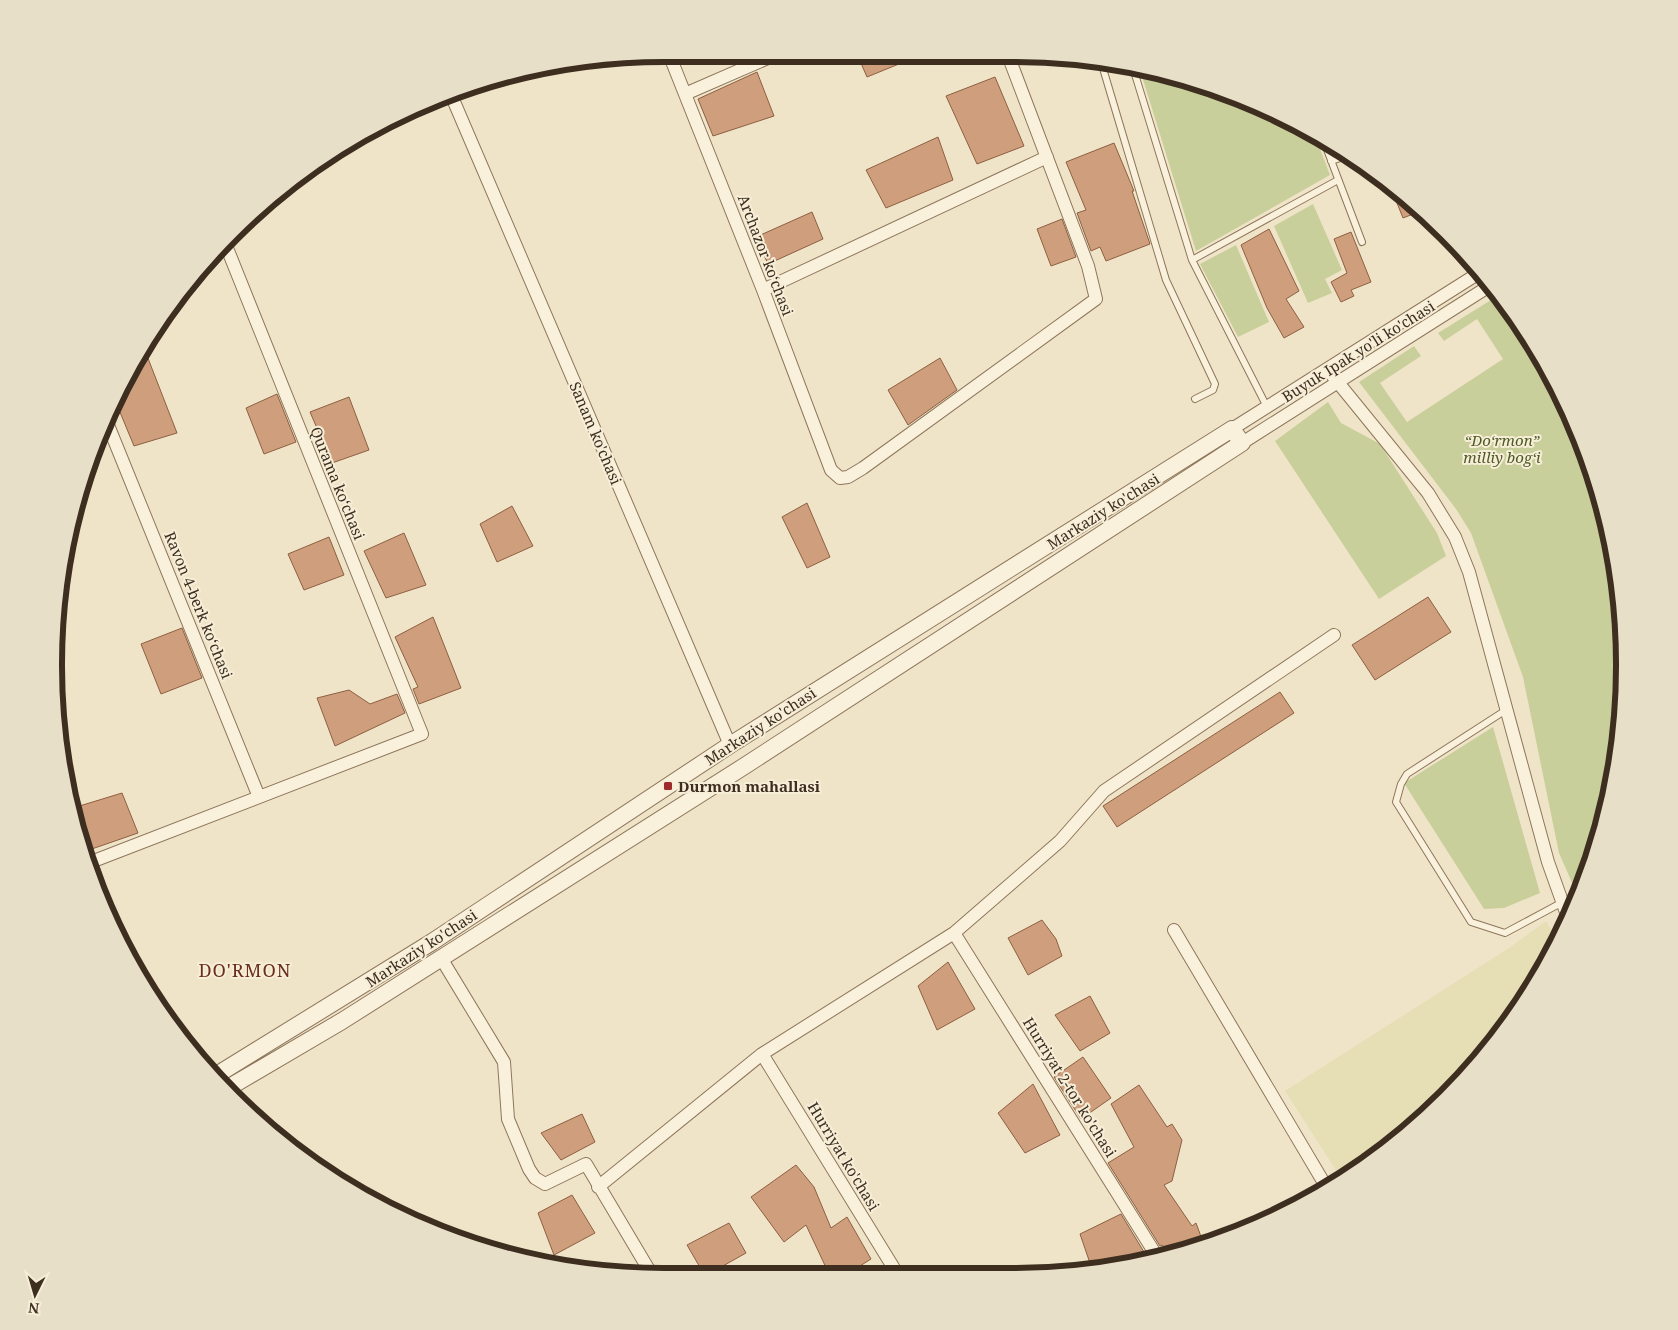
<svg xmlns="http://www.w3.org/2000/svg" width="1678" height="1330" font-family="'Noto Serif',serif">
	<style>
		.farmland { fill: #e6deb5 }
		.green { fill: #c9cf9b }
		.building { fill: #cf9f7d; stroke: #8d5f41 }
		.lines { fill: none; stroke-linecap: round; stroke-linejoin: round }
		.service-casing { stroke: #8d765c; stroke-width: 8 }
		.minor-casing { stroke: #8d765c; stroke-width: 14 }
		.tertiary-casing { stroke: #8d765c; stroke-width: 18 }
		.service { stroke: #faf1dc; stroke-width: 6 }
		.minor { stroke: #faf1dc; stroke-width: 12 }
		.tertiary { stroke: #faf1dc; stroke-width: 16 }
		.poi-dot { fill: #9e2a2b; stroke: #f7eed8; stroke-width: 2 }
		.labels { text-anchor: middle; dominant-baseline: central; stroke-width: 4; stroke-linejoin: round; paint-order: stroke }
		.street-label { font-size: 15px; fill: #3d2e20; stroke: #f7eed8 }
		.park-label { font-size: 15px; font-style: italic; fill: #4d5a26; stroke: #f7eed8 }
		.poi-label { font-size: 15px; font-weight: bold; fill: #3d2e20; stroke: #f7eed8; text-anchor: start }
		.quarter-label { font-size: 18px; letter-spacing: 1px; fill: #6b2e1e; stroke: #f7eed8 }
		.rim { fill: none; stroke: #3d2e20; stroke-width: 6 }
	</style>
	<rect width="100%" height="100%" fill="#f0e4c8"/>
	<path class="farmland" d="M 1546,921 L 1558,941 L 1498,1037 L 1416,1125 L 1341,1178 L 1285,1091 L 1509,948 Z"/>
	<path class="green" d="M 1141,73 L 1210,86 L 1314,133 L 1330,175 L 1196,251 Z
		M 1313,204 L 1342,270 L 1325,279 L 1332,293 L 1308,303 L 1274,226 Z
		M 1236,245 L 1269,322 L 1238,337 L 1200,264 Z
		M 1499,295 L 1542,360 L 1592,469 L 1619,586 L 1623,705 L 1603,823 L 1577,894 L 1559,853 L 1523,677 L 1471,533 L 1456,509 L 1359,382 L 1414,346 L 1421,356 L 1380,383 L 1407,422 L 1503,359 L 1477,319 L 1444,341 L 1438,333 Z
		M 1328,402 L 1341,423 L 1380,444 L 1437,533 L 1446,556 L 1379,599 L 1275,441 Z
		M 1493,727 L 1540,893 L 1504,908 L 1484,909 L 1404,783 Z"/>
	<path class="building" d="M 857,54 L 921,55 L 867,77 Z
		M 757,72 L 774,116 L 713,136 L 698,99 Z
		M 995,77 L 1024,146 L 977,164 L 946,96 Z
		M 938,137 L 953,180 L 886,208 L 866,170 Z
		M 1114,143 L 1134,191 L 1132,191 L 1150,244 L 1106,261 L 1100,247 L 1091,251 L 1077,213 L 1086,210 L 1066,162 Z
		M 1391,188 L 1416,205 L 1421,211 L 1403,218 Z
		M 812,212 L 823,239 L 768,264 L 756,237 Z
		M 1062,219 L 1076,257 L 1051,266 L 1037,229 Z
		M 1269,229 L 1299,291 L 1286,299 L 1304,327 L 1284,338 L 1267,308 L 1241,245 Z
		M 1351,232 L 1371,282 L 1351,290 L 1354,296 L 1341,302 L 1331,282 L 1347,273 L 1334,239 Z
		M 144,348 L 177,433 L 134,446 L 117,405 L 136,359 Z
		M 940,358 L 957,390 L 908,425 L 888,390 Z
		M 277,394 L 296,442 L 264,454 L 246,408 Z
		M 349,397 L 369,450 L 332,463 L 310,412 Z
		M 807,503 L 830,557 L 807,568 L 782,517 Z
		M 512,506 L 533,546 L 497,562 L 480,524 Z
		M 404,533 L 426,585 L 386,598 L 364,551 Z
		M 329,537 L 344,575 L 304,590 L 288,554 Z
		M 1428,597 L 1451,632 L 1375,680 L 1352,645 Z
		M 433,617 L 461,688 L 419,704 L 413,689 L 418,687 L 395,637 Z
		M 182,628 L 202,678 L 161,694 L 141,644 Z
		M 349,690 L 370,704 L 397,694 L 405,713 L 335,746 L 317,698 Z
		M 1280,692 L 1294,713 L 1117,827 L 1103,806 Z
		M 122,793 L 138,833 L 86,851 L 75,823 L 73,808 Z
		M 1042,920 L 1056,939 L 1062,956 L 1028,975 L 1008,938 Z
		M 948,962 L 975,1009 L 937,1030 L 918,986 Z
		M 1090,996 L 1110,1033 L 1080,1051 L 1055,1015 Z
		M 1083,1057 L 1111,1098 L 1081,1119 L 1054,1077 Z
		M 1033,1084 L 1060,1135 L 1025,1153 L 998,1113 Z
		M 1139,1085 L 1167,1127 L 1172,1124 L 1182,1140 L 1172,1181 L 1164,1185 L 1192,1226 L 1196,1223 L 1203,1242 L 1171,1255 L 1162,1245 L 1160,1246 L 1108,1163 L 1134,1147 L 1111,1104 Z
		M 582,1114 L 595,1142 L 561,1160 L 541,1133 Z
		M 796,1165 L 814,1187 L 831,1228 L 847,1217 L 871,1259 L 844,1276 L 830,1276 L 806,1225 L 784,1242 L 751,1197 Z
		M 572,1195 L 595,1233 L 554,1255 L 538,1213 Z
		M 1121,1214 L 1144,1252 L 1127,1263 L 1092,1269 L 1080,1234 Z
		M 729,1223 L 746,1253 L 705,1276 L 687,1245 Z"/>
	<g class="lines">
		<defs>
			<path id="service" d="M 1102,65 L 1166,280 L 1215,384 L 1213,390 L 1195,399
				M 1134,71 L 1192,260 L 1267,407
				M 1323,139 L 1362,242
				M 1331,161 L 1347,156
				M 1192,260 L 1338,180
				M 1506,710 L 1407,774 L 1401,784 L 1396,802 L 1471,922 L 1505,933 L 1561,903"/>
			<path id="minor" d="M 669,54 L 763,290 L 831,470 L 840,478 L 848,477 L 863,468 L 1096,299 L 1088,266 L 1008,55
				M 685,94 L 777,54
				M 452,97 L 730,745
				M 763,290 L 1047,157
				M 1327,369 L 1428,493 L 1455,537 L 1469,572 L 1548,862 L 1568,918
				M 108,425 L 259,797
				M 1232,429 L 1479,273
				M 1242,443 L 1491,285
				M 91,862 L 422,734 L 225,243
				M 1174,930 L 1327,1188
				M 954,933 L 1158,1258
				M 441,958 L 504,1062 L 508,1119 L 529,1169 L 535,1178 L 545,1184 L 586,1164 L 652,1275
				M 762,1054 L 898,1275
				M 598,1187 L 762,1054 L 954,933 L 1060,841 L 1104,791 L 1334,635"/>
			<path id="tertiary" d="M 215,1076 L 432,942 L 730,745 L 1232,429 L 1242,443 L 743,767 L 342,1021 L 228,1088"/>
		</defs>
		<use href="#service" class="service-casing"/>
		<use href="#minor" class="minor-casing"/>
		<use href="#tertiary" class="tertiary-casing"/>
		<use href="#service" class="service"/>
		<use href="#minor" class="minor"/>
		<use href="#tertiary" class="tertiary"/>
	</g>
	<rect class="poi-dot" x="663" y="781" width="10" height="10" rx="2.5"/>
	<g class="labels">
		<g class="street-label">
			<text transform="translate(766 255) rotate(69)">Archazor ko‘chasi</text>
			<text transform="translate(1358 351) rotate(-32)">Buyuk Ipak yo'li ko'chasi</text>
			<text transform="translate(596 433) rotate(67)">Sanam ko'chasi</text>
			<text transform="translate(338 483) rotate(68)">Qurama koʻchasi</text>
			<text transform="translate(1103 511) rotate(-32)">Markaziy ko'chasi</text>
			<text transform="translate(199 605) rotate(68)">Ravon 4-berk koʻchasi</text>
			<text transform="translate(760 726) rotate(-33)">Markaziy ko'chasi</text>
			<text transform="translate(421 948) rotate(-33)">Markaziy ko'chasi</text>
			<text transform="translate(1070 1087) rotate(58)">Hurriyat 2-tor ko'chasi</text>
			<text transform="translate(844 1156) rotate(59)">Hurriyat ko'chasi</text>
		</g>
		<g class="park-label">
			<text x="1502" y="440">“Do‘rmon”<tspan x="1502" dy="17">milliy bog‘i</tspan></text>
		</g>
		<g class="poi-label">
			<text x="678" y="786">Durmon mahallasi</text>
		</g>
		<g class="quarter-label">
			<text x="245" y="970">DO'RMON</text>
		</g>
	</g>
	<path d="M0 0H1678V1330H0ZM664 62H1014A602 602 0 0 1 1616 664V666A602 602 0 0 1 1014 1268H664A602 602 0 0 1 62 666V664A602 602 0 0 1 664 62Z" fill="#e8dfc9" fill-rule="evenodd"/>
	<path class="rim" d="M664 62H1014A602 602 0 0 1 1616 664V666A602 602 0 0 1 1014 1268H664A602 602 0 0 1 62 666V664A602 602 0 0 1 664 62Z"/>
	<g transform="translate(35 1295) rotate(185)" stroke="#f7eed8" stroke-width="4" paint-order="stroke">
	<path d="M0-4L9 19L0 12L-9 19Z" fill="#3d2e20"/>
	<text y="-8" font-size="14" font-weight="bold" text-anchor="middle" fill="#3d2e20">N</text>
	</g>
</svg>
